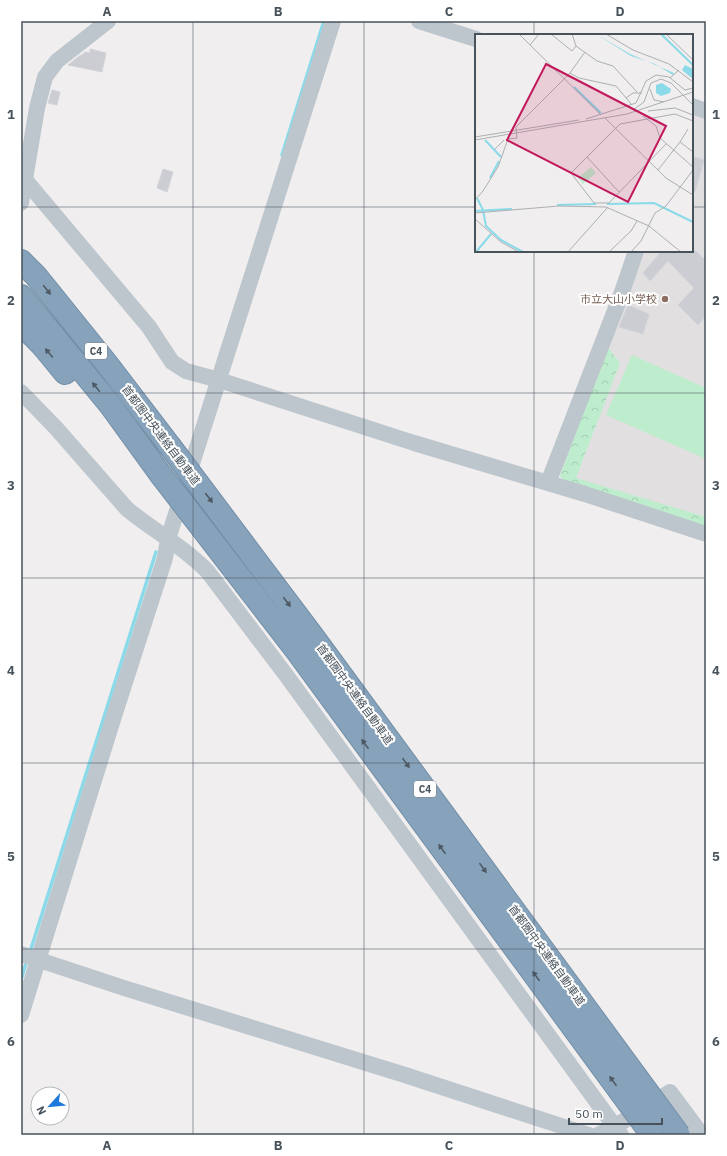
<svg xmlns="http://www.w3.org/2000/svg" width="727" height="1156" font-family="'IBM Plex Sans','Noto Sans JP',sans-serif">
	<style>
		.education { fill: #e1dfe0 }
		.forest { fill: url(#forest-crowns) }
		.green { fill: #bdedcd }
		.lines { fill: none; stroke-linecap: round; stroke-linejoin: round }
		.stream { stroke: #8bdae9; stroke-width: 3.5 }
		.building { fill: #cbcdd3; stroke: #d2d4d9 }
		.highway-casing { stroke: #728ea7; stroke-width: 24 }
		.minor { stroke: #bdc6cd; stroke-width: 16 }
		.highway { stroke: #87a3bc; stroke-width: 22 }
		.highway-bridge-casing { stroke: #728ea7; stroke-width: 24; stroke-linecap: butt }
		.highway-bridge { stroke: #87a3bc; stroke-width: 22 }
		.oneway { fill: #4d5a65 }
		.grid { fill: none; stroke: #47525b; stroke-width: 1; stroke-opacity: 0.55 }
		.education-dot { fill: #8d6e63; stroke: #fff; stroke-width: 1.5 }
		.labels { text-anchor: middle; dominant-baseline: central; stroke-width: 4; stroke-linejoin: round; paint-order: stroke }
		.shield { fill: #fff; stroke: #7e868c; stroke-width: 1 }
		.shield-label { font-size: 10px; font-weight: bold; fill: #47525b }
		.education-label { font-size: 11px; fill: #785e54; stroke: #fff; text-anchor: end }
		.street-label { font-size: 11px; fill: #47525b; stroke: #fff }
		.inset-river { fill: none; stroke: #8bdae9; stroke-width: 2 }
		.inset-road { fill: none; stroke: #acb0b3; stroke-width: 1 }
		.view { fill: #c2185b; fill-opacity: 0.15; stroke: #c2185b; stroke-width: 2 }
		.inset-edge { fill: none; stroke: #47525b; stroke-width: 2 }
		.neatline { fill: none; stroke: #47525b; stroke-width: 1.5 }
		.grid-label { font-size: 13px; text-anchor: middle; font-weight: bold; fill: #47525b }
	</style>
	<defs>
		<pattern id="forest-crowns" width="20" height="18" patternUnits="userSpaceOnUse"><rect width="20" height="18" fill="#bdedcd"/><path d="M2 6a3 3 0 1 1 6 0M12 15a3 3 0 1 1 6 0" fill="none" stroke="#a4cdb2"/></pattern>
	</defs>
	<rect width="100%" height="100%" fill="#f0eeee"/>
	<path class="education" d="M 692,113 L 706,115 L 706,527 L 560,476 L 641,251 L 692,251 Z"/>
	<path class="forest" d="M 607,346 L 620,363 L 576,478 L 706,517 L 706,527 L 563,481 L 560,476 Z"/>
	<path class="green" d="M 632,355 L 706,388 L 706,459 L 606,415 Z"/>
	<g class="lines">
		<path class="stream" d="M 282,155 L 324,21
			M 30,952 L 156,552
			M 21,980 L 27,960"/>
	</g>
	<path class="building" d="M 90,49 L 106,53 L 102,72 L 68,65 L 79,56 L 84,54 L 84,52 L 90,53 Z
		M 52,90 L 60,92 L 57,105 L 48,103 Z
		M 692,156 L 704,160 L 695,192 L 692,192 Z
		M 163,169 L 173,172 L 167,192 L 157,188 Z
		M 658,251 L 696,251 L 706,261 L 706,316 L 698,325 L 678,305 L 694,288 L 668,261 L 650,281 L 643,273 L 660,253 Z
		M 628,305 L 649,314 L 643,334 L 619,327 Z"/>
	<g class="lines">
		<defs>
			<path id="highway" d="M 21,261 L 36,276 L 107,364 L 169,445
				M 21,296 L 111,406 L 161,475
				M 21,324 L 42,345 L 65,373"/>
		</defs>
		<use href="#highway" class="highway-casing"/>
		<path class="minor" d="M 419,21 L 476,39
			M 692,106 L 706,111
			M 21,175 L 149,327 L 172,362 L 186,371 L 219,380 L 414,443 L 585,494 L 706,534
			M 21,203 L 37,108 L 45,77 L 57,61 L 108,21
			M 21,392 L 56,428 L 127,509 C 154,531 184,547 208,572 L 286,675 L 621,1135
			M 548,483 L 621,295 L 636,251
			M 21,954 L 124,988 L 405,1075 L 589,1135
			M 21,1015 L 114,716 L 165,558 L 168,539 L 189,473 L 333,21
			M 598,1135 L 614,1127 L 670,1092 L 702,1135"/>
		<use href="#highway" class="highway"/>
		<defs>
			<path id="highway-bridge" d="M 169,445 L 314,638 L 679,1135
				M 161,475 L 296,650 L 652,1135"/>
		</defs>
		<use href="#highway-bridge" class="highway-bridge-casing"/>
		<use href="#highway-bridge" class="highway-bridge"/>
	</g>
	<defs><path id="oneway-solid" d="M-6-.8H1V-3.2L6.5 0L1 3.2V.8H-6Z"/></defs>
	<g class="oneway">
		<use href="#oneway-solid" transform="translate(47 290) rotate(51)"/>
		<use href="#oneway-solid" transform="translate(49 353) rotate(-130)"/>
		<use href="#oneway-solid" transform="translate(96 387) rotate(-129)"/>
		<use href="#oneway-solid" transform="translate(209 498) rotate(53)"/>
		<use href="#oneway-solid" transform="translate(287 602) rotate(53)"/>
		<use href="#oneway-solid" transform="translate(365 744) rotate(-126)"/>
		<use href="#oneway-solid" transform="translate(406 763) rotate(54)"/>
		<use href="#oneway-solid" transform="translate(442 849) rotate(-126)"/>
		<use href="#oneway-solid" transform="translate(483 868) rotate(54)"/>
		<use href="#oneway-solid" transform="translate(536 976) rotate(-126)"/>
		<use href="#oneway-solid" transform="translate(613 1081) rotate(-126)"/>
	</g>
	<path class="grid" d="M 193,21 L 193,1135M 364,21 L 364,1135M 534,21 L 534,35M 21,207 L 476,207M 692,207 L 706,207M 534,251 L 534,1135M 21,393 L 706,393M 21,578 L 706,578M 21,763 L 706,763M 21,949 L 706,949"/>
	<circle class="education-dot" cx="665" cy="299" r="4"/>
	<g class="labels">
		<g class="shield">
			<rect x="85" y="343" width="22" height="16" rx="3"/>
			<rect x="414" y="781" width="22" height="16" rx="3"/>
		</g>
		<g class="shield-label">
			<text x="96" y="351">C4</text>
			<text x="425" y="789">C4</text>
		</g>
		<g class="education-label">
			<text x="657" y="299">市立大山小学校</text>
		</g>
		<g class="street-label">
			<text transform="translate(161 435) rotate(53)">首都圏中央連絡自動車道</text>
			<text transform="translate(355 694) rotate(54)">首都圏中央連絡自動車道</text>
			<text transform="translate(547 955) rotate(54)">首都圏中央連絡自動車道</text>
		</g>
	</g>
	<g transform="translate(475 34)">
		<rect width="218" height="218" fill="#f0eeee"/>
		<path d="M 116,133 L 121,139 L 108,150 L 103,144 Z" fill="#bdedcd"/>
		<path d="M 121,0 L 155,20 L 199,39 L 198,41 L 180,30 L 156,22 ZM 210,31 L 218,35 L 218,45 L 207,36 ZM 187,49 L 196,55 L 195,59 L 186,62 L 181,59 L 181,51 Z" fill="#8bdae9"/>
		<path class="inset-river" d="M 186,0 L 218,31M 99,53 L 126,79M 10,106 L 26,123M 15,144 L 24,127M 2,164 L 8,176 L 11,192 L 26,206 L 48,218M 132,170 L 179,169 L 218,188M 82,171 L 121,170M 0,177 L 37,175M 1,218 L 16,200"/>
		<path class="inset-road" d="M 44,0 L 126,81M 76,0 L 97,17 L 101,12M 97,0 L 101,12 L 122,27 L 138,32 L 162,58M 131,0 L 158,16 L 194,30 L 218,48M 191,0 L 218,26M 55,11 L 64,0M 95,39 L 104,44 L 141,52 L 157,71M 195,44 L 204,36M 175,55 L 179,66 L 189,68M 151,64 L 158,59 L 167,59M 158,76 L 169,68 L 176,49 L 186,45 L 196,49 L 218,71M 173,77 L 200,74 L 218,81M 168,82 L 181,92 L 185,104 L 218,133M 130,84 L 191,144 L 218,161M 111,85 L 161,69 L 171,47 L 181,41 L 194,43 L 210,56 L 218,54M 0,103 L 104,86M 0,106 L 152,80 L 218,58M 205,108 L 213,95M 191,110 L 134,169 L 119,169 L 96,139 L 145,90 L 200,80 L 218,87M 20,115 L 29,106M 112,123 L 144,158M 183,136 L 205,108 L 218,118M 0,166 L 8,157 L 23,133 L 33,105 L 42,104 L 41,93 L 95,39 L 110,18M 0,179 L 84,172 L 131,173 L 174,192 L 206,218M 0,185 L 26,208 L 44,218M 93,218 L 133,173M 134,218 L 156,197 L 162,187M 156,218 L 166,207 L 180,179 L 191,172 L 218,136"/>
		<path class="view" d="M 71,30 L 191,92 L 153,168 L 32,106 Z"/>
		<rect width="218" height="218" class="inset-edge"/>
	</g>
	<rect width="727" height="1156" fill="none" stroke="#ffffff" stroke-width="44"/>
	<g transform="translate(50 1106) rotate(243)"><circle r="19" fill="#ffffff" stroke="#b5babd"/>
	<path d="M0-3L7 15L0 10L-7 15Z" fill="#1e79da"/>
	<text y="-6" font-size="11" font-weight="bold" text-anchor="middle" fill="#47525b">N</text>
	</g>
	<path d="M569 1118v6h93v-6" fill="none" stroke="#47525b" stroke-width="2"/>
	<text x="575" y="1118" font-size="12" fill="#47525b" stroke="#ffffff" stroke-width="3" paint-order="stroke">50 m</text>
	<rect x="22" y="22" width="683" height="1112" class="neatline"/>
	<g class="grid-label">
		<text x="107" y="16">A</text>
		<text x="278" y="16">B</text>
		<text x="449" y="16">C</text>
		<text x="620" y="16">D</text>
		<text x="11" y="119">1</text>
		<text x="716" y="119">1</text>
		<text x="11" y="305">2</text>
		<text x="716" y="305">2</text>
		<text x="11" y="490">3</text>
		<text x="716" y="490">3</text>
		<text x="11" y="675">4</text>
		<text x="716" y="675">4</text>
		<text x="11" y="861">5</text>
		<text x="716" y="861">5</text>
		<text x="11" y="1046">6</text>
		<text x="716" y="1046">6</text>
		<text x="107" y="1150">A</text>
		<text x="278" y="1150">B</text>
		<text x="449" y="1150">C</text>
		<text x="620" y="1150">D</text>
	</g>
</svg>
